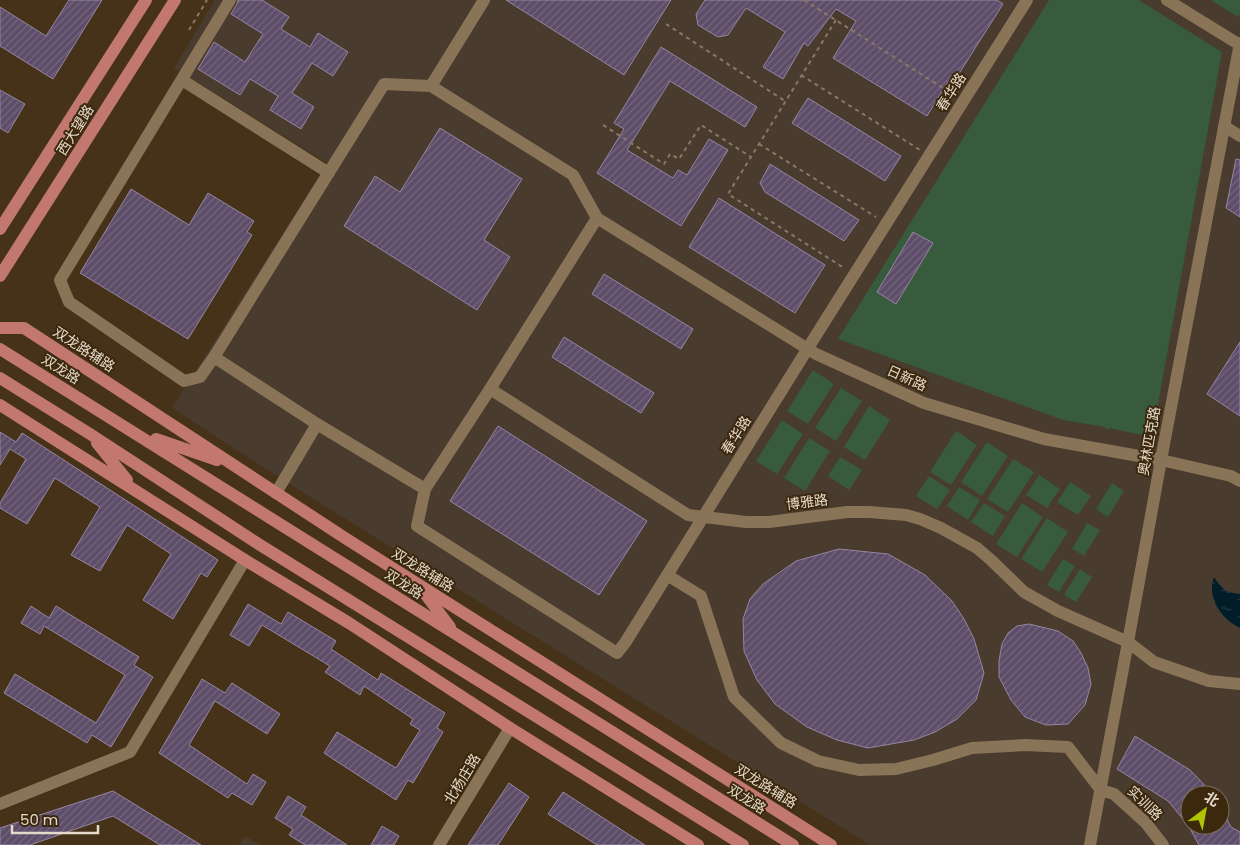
<svg xmlns="http://www.w3.org/2000/svg" width="1240" height="845" font-family="Poppins,'Noto Sans SC',sans-serif">
	<style>
		.education { fill: #493b2d; fill-rule: evenodd }
		.green { fill: #375b3c }
		.water { fill: url(#water-ripples) }
		.building { fill: url(#building-hatch); stroke: #9785a4 }
		.lines { fill: none; stroke-linecap: round; stroke-linejoin: round }
		.path { stroke: #897964; stroke-width: 2; stroke-dasharray: 4 4; stroke-linecap: butt }
		.minor { stroke: #8a7458; stroke-width: 12 }
		.major { stroke: #c2786e; stroke-width: 12 }
		.labels { text-anchor: middle; dominant-baseline: central; stroke-width: 4; stroke-linejoin: round; paint-order: stroke }
		.street-label { font-size: 14px; fill: #e5d9ca; stroke: #3b280d }
	</style>
	<defs>
		<pattern id="water-ripples" width="26" height="14" patternUnits="userSpaceOnUse" patternTransform="scale(1.25)"><rect width="26" height="14" fill="#001d28"/><path d="M2 4q2-2 4 0t4 0M15 11q2-2 4 0t4 0" fill="none" stroke="#253d46"/></pattern>
		<pattern id="building-hatch" width="6" height="6" patternUnits="userSpaceOnUse" patternTransform="scale(1.25)"><rect width="6" height="6" fill="#5d4d69"/><path d="M-1 1l2-2M0 6l6-6M5 7l2-2" fill="none" stroke="#74667d"/></pattern>
	</defs>
	<rect width="100%" height="100%" fill="#453218"/>
	<path class="education" d="M 215,0 L 1240,0 L 1240,845 L 870,845 L 283,480 L 172,408 L 327,163 L 174,68 ZM 1190,795 L 1220,795 L 1220,825 L 1190,825 Z
		M 245,836 L 260,845 L 239,845 Z"/>
	<path class="green" d="M 1049,0 L 1139,0 L 1222,52 L 1152,437 L 1109,428 L 1108,430 L 1104,427 L 1063,420 L 838,339 Z
		M 1211,0 L 1240,0 L 1240,13 L 1238,17 Z
		M 813,370 L 834,384 L 808,424 L 787,411 Z
		M 841,388 L 862,401 L 836,441 L 815,428 Z
		M 869,406 L 890,420 L 865,460 L 844,447 Z
		M 782,420 L 803,434 L 777,474 L 756,461 Z
		M 956,431 L 977,445 L 951,485 L 930,472 Z
		M 809,438 L 830,451 L 805,491 L 784,478 Z
		M 987,442 L 1008,456 L 982,496 L 961,482 Z
		M 840,457 L 862,470 L 849,490 L 828,476 Z
		M 1013,459 L 1034,472 L 1008,512 L 987,499 Z
		M 1039,475 L 1060,489 L 1047,508 L 1026,495 Z
		M 929,476 L 950,490 L 937,509 L 916,496 Z
		M 1070,482 L 1091,496 L 1078,515 L 1057,502 Z
		M 1112,483 L 1124,491 L 1108,517 L 1096,509 Z
		M 959,487 L 980,500 L 968,520 L 947,506 Z
		M 984,503 L 1005,516 L 993,536 L 971,522 Z
		M 1022,503 L 1043,517 L 1017,557 L 996,544 Z
		M 1047,518 L 1068,532 L 1042,572 L 1021,559 Z
		M 1087,523 L 1100,530 L 1084,556 L 1072,549 Z
		M 1063,559 L 1075,566 L 1059,592 L 1047,585 Z
		M 1080,569 L 1092,577 L 1076,602 L 1064,595 Z"/>
	<path class="water" d="M 1214,577 C 1222,589 1225,592 1240,594 L 1240,628 C 1222,620 1206,597 1214,577 Z"/>
	<path class="building" d="M 69,0 L 102,0 L 53,79 L 0,46 L 0,7 L 46,36 Z
		M 238,0 L 262,0 L 289,17 L 281,29 L 310,47 L 318,33 L 348,52 L 333,76 L 312,63 L 292,93 L 314,107 L 301,129 L 270,110 L 278,96 L 250,79 L 240,95 L 198,69 L 214,42 L 245,62 L 263,34 L 231,14 L 237,4 Z
		M 506,0 L 671,0 L 624,75 Z
		M 705,0 L 997,0 L 1003,4 L 953,83 L 949,80 L 927,116 L 833,58 L 856,21 L 836,9 L 808,46 L 804,43 L 783,79 L 763,67 L 785,32 L 746,8 L 728,35 L 718,37 L 698,25 L 696,14 Z
		M 661,47 L 757,107 L 745,127 L 670,81 L 627,150 L 673,178 L 678,170 L 687,175 L 709,139 L 728,150 L 681,226 L 597,173 L 624,129 L 614,123 Z
		M 0,90 L 25,104 L 8,133 L 0,128 Z
		M 808,98 L 901,156 L 885,181 L 792,123 Z
		M 440,128 L 522,179 L 484,240 L 510,257 L 477,310 L 344,226 L 375,176 L 400,192 Z
		M 1236,159 L 1240,160 L 1240,217 L 1226,208 Z
		M 770,164 L 859,220 L 844,241 L 765,192 L 760,183 Z
		M 131,189 L 189,225 L 208,193 L 254,221 L 247,232 L 252,235 L 188,339 L 80,273 Z
		M 719,198 L 825,265 L 795,313 L 689,247 Z
		M 913,232 L 933,243 L 896,304 L 877,292 Z
		M 604,274 L 693,329 L 681,349 L 592,294 Z
		M 564,337 L 654,393 L 641,413 L 552,357 Z
		M 1240,342 L 1240,416 L 1207,394 Z
		M 498,426 L 647,521 L 599,595 L 450,501 Z
		M 0,432 L 16,442 L 22,433 L 218,560 L 207,577 L 201,573 L 173,619 L 143,600 L 171,554 L 127,525 L 100,571 L 71,555 L 100,507 L 55,478 L 27,524 L 0,508 L 0,503 L 26,459 L 10,449 L 0,465 Z
		M 839,549 L 888,554 L 925,575 L 952,601 L 964,619 L 974,639 L 984,673 L 976,700 L 957,719 L 935,732 L 914,740 L 868,748 L 837,740 L 807,727 L 775,704 L 757,680 L 744,651 L 743,619 L 750,599 L 763,584 L 796,561 Z
		M 248,604 L 281,624 L 288,612 L 336,641 L 331,649 L 378,680 L 381,673 L 445,713 L 437,728 L 443,732 L 413,783 L 408,780 L 396,800 L 324,753 L 337,732 L 396,768 L 420,730 L 410,724 L 413,719 L 364,686 L 360,695 L 325,672 L 330,666 L 262,625 L 249,646 L 230,635 Z
		M 31,606 L 49,618 L 56,606 L 139,657 L 134,665 L 153,677 L 111,747 L 92,735 L 87,743 L 4,693 L 15,674 L 96,723 L 125,675 L 44,626 L 40,634 L 21,623 Z
		M 1029,624 L 1058,631 L 1073,641 L 1081,653 L 1088,668 L 1091,684 L 1085,705 L 1068,724 L 1046,725 L 1025,717 L 1011,700 L 999,677 L 999,661 L 1002,644 L 1008,633 L 1017,626 Z
		M 202,679 L 225,693 L 232,683 L 280,714 L 267,734 L 215,701 L 189,745 L 247,784 L 253,774 L 266,782 L 252,805 L 232,793 L 228,798 L 159,753 Z
		M 1135,736 L 1190,770 L 1214,795 L 1190,795 L 1190,825 L 1220,825 L 1220,806 L 1231,827 L 1240,832 L 1240,845 L 1199,845 L 1188,825 L 1168,801 L 1117,769 Z
		M 509,783 L 529,797 L 498,845 L 468,845 Z
		M 113,791 L 201,845 L 160,845 L 113,816 L 30,845 L 0,845 L 0,828 Z
		M 563,792 L 645,845 L 597,845 L 548,814 Z
		M 288,796 L 306,807 L 301,815 L 347,845 L 305,845 L 289,835 L 293,829 L 275,818 Z
		M 382,826 L 399,836 L 394,845 L 371,845 Z"/>
	<g class="lines">
		<path class="path" d="M 804,0 L 954,95
			M 836,20 L 728,194 L 844,268
			M 666,24 L 785,101
			M 189,30 L 207,0
			M 801,75 L 920,150
			M 603,125 L 664,164 L 670,154 L 679,159 L 701,125 L 751,157
			M 759,144 L 876,217"/>
		<path class="minor" d="M 1167,0 L 1240,45
			M 182,80 L 329,173
			M 384,84 L 431,86 L 573,175 L 597,218 L 490,389 L 425,489 L 317,424 L 214,357 Z
			M 431,86 L 484,0
			M 1224,126 L 1240,136
			M 597,218 L 816,354 L 924,403 L 1044,439 L 1161,460 L 1231,476 L 1240,481
			M 214,357 L 200,377 L 184,381 L 69,302 L 60,280 L 230,0
			M 490,389 L 688,515 L 746,522 L 769,522 L 847,512 L 869,512 L 906,515 L 920,519 L 941,528 L 977,548 L 991,560 L 1024,592 L 1058,611 L 1128,642 L 1154,662 L 1209,681 L 1240,684
			M 425,489 L 417,526 L 617,653 L 625,643 L 813,340 L 1027,0
			M 276,493 L 317,424
			M 667,575 L 701,596 L 734,697 L 781,743 L 818,761 L 859,770 L 896,769 L 933,760 L 972,748 L 1025,745 L 1068,747 L 1101,790 L 1114,794 L 1146,823 L 1163,845
			M 0,804 L 130,752 L 245,560
			M 439,845 L 510,728
			M 1090,845 L 1128,642 L 1161,460 L 1240,43"/>
		<path class="major" d="M 0,229 L 146,0
			M 0,276 L 175,0
			M 0,328 L 24,328 L 345,538 L 831,845
			M 0,349 L 793,845
			M 0,378 L 90,434 L 257,543 L 743,845
			M 0,405 L 245,560 L 349,623 L 510,728 L 698,845
			M 156,439 L 217,460
			M 97,443 L 127,480
			M 423,591 L 450,627"/>
	</g>
	<g class="labels">
		<g class="street-label">
			<text transform="translate(951 92) rotate(-58)">春华路</text>
			<text transform="translate(75 130) rotate(-58)">西大望路</text>
			<text transform="translate(84 349) rotate(33)">双龙路辅路</text>
			<text transform="translate(61 369) rotate(32)">双龙路</text>
			<text transform="translate(907 378) rotate(24)">日新路</text>
			<text transform="translate(736 435) rotate(-58)">春华路</text>
			<text transform="translate(1149 441) rotate(-80)">奥林匹克路</text>
			<text transform="translate(807 502) rotate(-7)">博雅路</text>
			<text transform="translate(423 570) rotate(32)">双龙路辅路</text>
			<text transform="translate(404 584) rotate(32)">双龙路</text>
			<text transform="translate(462 779) rotate(-59)">北杨庄路</text>
			<text transform="translate(766 786) rotate(32)">双龙路辅路</text>
			<text transform="translate(747 799) rotate(32)">双龙路</text>
			<text transform="translate(1145 803) rotate(44)">实训路</text>
		</g>
	</g>
	<g transform="translate(1205 810) rotate(32)"><circle r="24" fill="#3b280d" stroke="#7f6f59"/>
	<path d="M0-4L9 19L0 12L-9 19Z" fill="#afc503"/>
	<text y="-8" font-size="14" font-weight="bold" text-anchor="middle" fill="#e5d9ca">北</text>
	</g>
	<path d="M12 825v8h86v-8" fill="none" stroke="#e5d9ca" stroke-width="2.5"/>
	<text x="20" y="825" font-size="15" fill="#e5d9ca" stroke="#3b280d" stroke-width="4" paint-order="stroke">50 m</text>
</svg>
